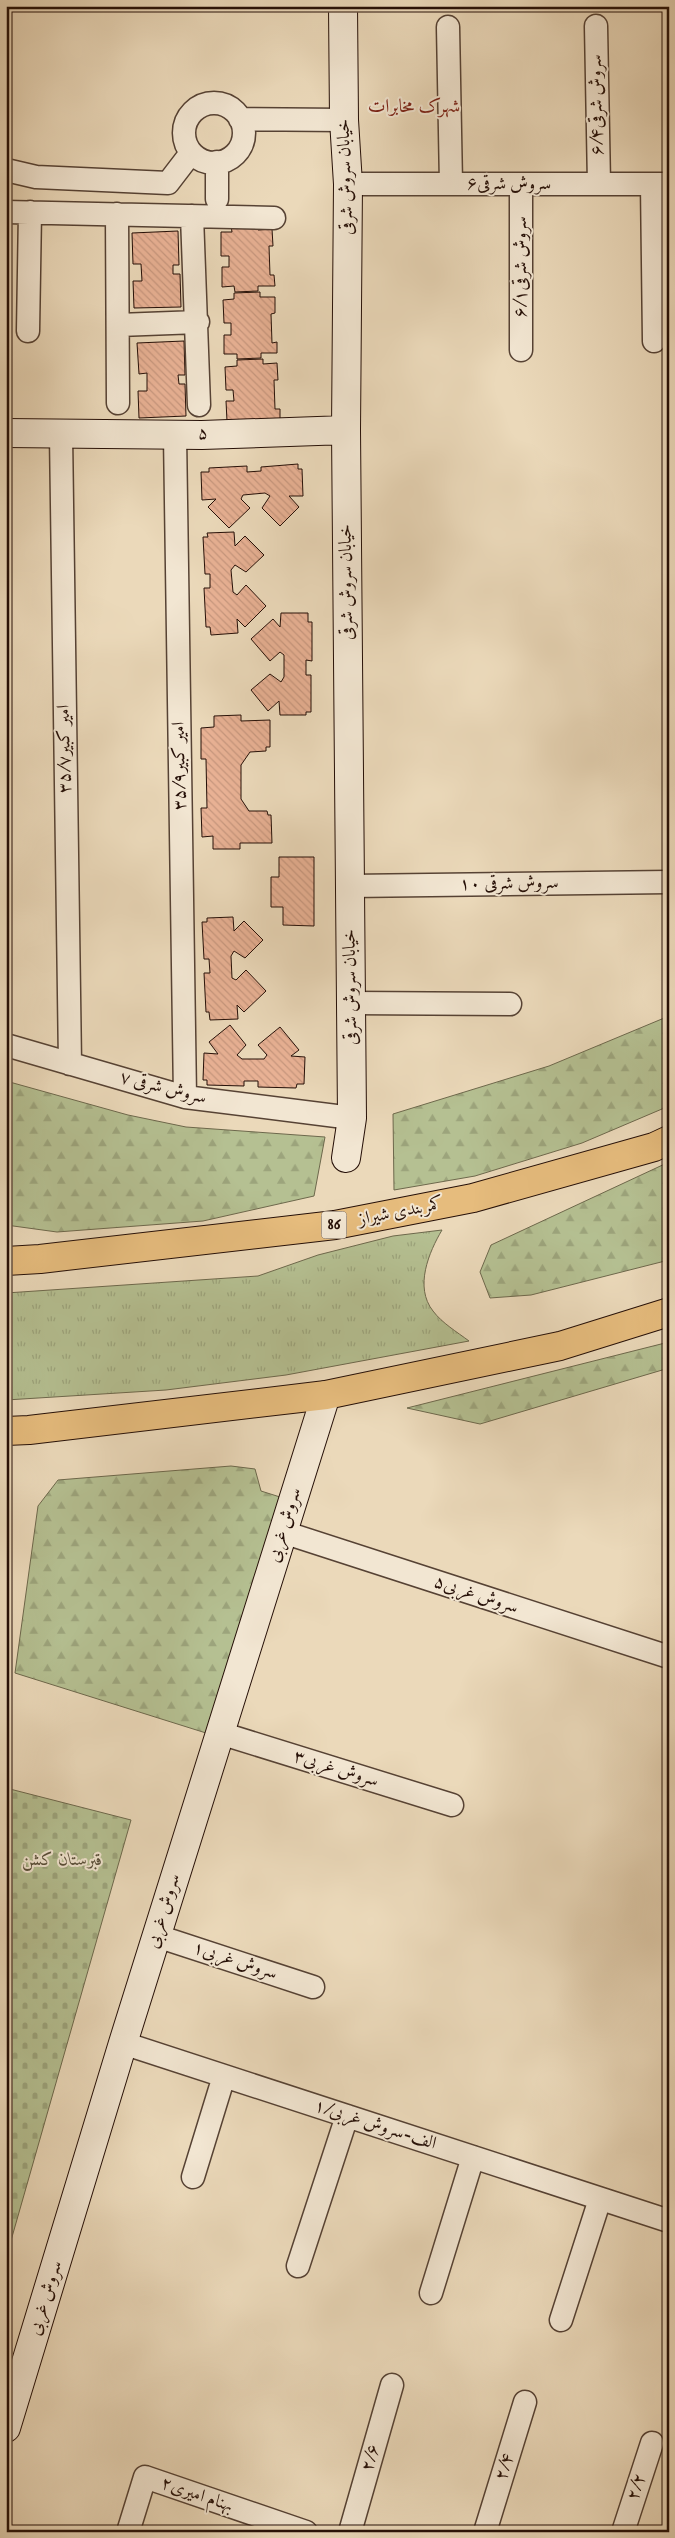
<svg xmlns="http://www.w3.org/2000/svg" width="675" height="2538" font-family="'IM FELL English',Amiri,serif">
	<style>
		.grass { fill: url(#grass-tufts); stroke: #6d684c }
		.forest { fill: url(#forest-firs); stroke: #6d684c }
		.cemetery { fill: url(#cemetery-stones); stroke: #6d684c }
		.building { fill: url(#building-back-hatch); stroke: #250f07 }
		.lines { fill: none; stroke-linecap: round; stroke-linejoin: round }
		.street-casing { stroke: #564234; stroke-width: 25 }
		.secondary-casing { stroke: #250f07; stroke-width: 30 }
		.highway-casing { stroke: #250f07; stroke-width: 30 }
		.street { stroke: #f2e6d2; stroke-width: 22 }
		.secondary { stroke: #f2e6d2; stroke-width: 28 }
		.highway { stroke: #e6bc7d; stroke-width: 28 }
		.labels { text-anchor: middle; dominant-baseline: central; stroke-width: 4; stroke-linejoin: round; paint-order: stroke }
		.shield { fill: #f2e6d2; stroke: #625044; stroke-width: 1 }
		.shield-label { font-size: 16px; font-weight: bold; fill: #250f07 }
		.street-label { font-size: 18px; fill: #250f07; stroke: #f2e6d2 }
		.park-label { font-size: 18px; font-style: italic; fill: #574d38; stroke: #f2e6d2 }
		.neighbourhood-label { font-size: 19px; fill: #7a1f14; stroke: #f2e6d2 }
	</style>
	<defs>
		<pattern id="grass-tufts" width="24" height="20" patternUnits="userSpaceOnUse" patternTransform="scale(1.25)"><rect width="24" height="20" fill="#b5c092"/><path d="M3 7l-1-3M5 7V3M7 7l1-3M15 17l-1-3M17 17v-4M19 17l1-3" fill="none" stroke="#9ca47c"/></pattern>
		<pattern id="forest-firs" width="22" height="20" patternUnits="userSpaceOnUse" patternTransform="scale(1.25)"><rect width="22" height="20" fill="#b5c092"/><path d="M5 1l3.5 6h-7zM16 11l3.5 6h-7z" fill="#9ca47c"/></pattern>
		<pattern id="cemetery-stones" width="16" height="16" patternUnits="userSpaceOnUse" patternTransform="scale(1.25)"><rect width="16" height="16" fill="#b5c092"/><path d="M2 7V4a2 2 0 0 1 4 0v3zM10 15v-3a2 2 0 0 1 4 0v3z" fill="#9ca47c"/></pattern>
		<pattern id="building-back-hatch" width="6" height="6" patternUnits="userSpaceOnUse" patternTransform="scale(1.25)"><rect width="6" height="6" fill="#e8b194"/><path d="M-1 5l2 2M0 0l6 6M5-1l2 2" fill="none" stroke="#c7977e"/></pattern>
	</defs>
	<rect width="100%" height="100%" fill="#ebd9ba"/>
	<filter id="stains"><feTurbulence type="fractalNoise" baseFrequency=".004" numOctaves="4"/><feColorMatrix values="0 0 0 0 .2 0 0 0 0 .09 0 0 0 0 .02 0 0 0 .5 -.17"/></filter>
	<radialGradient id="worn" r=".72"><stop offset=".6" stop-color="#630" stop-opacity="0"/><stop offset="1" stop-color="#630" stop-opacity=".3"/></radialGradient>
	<path class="grass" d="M 442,1230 C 429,1252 414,1287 433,1311 C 442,1323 457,1332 469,1341 L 286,1375 L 166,1390 L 6,1400 L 6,1293 L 258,1276 L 318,1255 L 393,1236 Z"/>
	<path class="forest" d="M 669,1016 L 669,1106 L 582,1143 L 475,1176 L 394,1190 L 393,1114 L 549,1066 Z
		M 6,1081 L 128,1115 L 186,1127 L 325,1137 L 314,1196 L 203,1221 L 57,1232 L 6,1225 Z
		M 669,1162 L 669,1260 L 531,1295 L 490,1298 L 480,1272 L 491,1245 Z
		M 669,1342 L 669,1368 L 480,1424 L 407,1408 Z
		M 231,1466 L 255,1469 L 261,1491 L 280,1497 L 206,1733 L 15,1673 L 38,1506 L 58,1480 Z"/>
	<path class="cemetery" d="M 6,1788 L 131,1820 L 6,2258 Z"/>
	<path class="building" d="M 258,225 L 258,230 L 272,229 L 273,246 L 269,246 L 270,275 L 274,275 L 275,286 L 258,286 L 258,291 L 235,292 L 234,286 L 222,287 L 222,267 L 229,267 L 229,256 L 221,256 L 221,232 L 232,232 L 231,226 Z
		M 178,231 L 179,265 L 173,265 L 173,274 L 180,274 L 181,307 L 134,308 L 133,281 L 142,281 L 141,264 L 133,264 L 132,233 Z
		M 260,292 L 260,297 L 275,297 L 275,313 L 271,314 L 272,343 L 277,342 L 277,353 L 261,353 L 261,358 L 237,359 L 237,354 L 224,354 L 224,335 L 231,335 L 231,323 L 224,323 L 223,300 L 234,299 L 234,293 Z
		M 184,341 L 185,375 L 178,375 L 179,384 L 185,384 L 186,416 L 139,418 L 138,391 L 147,391 L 147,373 L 139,374 L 137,343 Z
		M 263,359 L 263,364 L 277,363 L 278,380 L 274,380 L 275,409 L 280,409 L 280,420 L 227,421 L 226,401 L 234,401 L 233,390 L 226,390 L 225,367 L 237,366 L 237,360 Z
		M 298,464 L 298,469 L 302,469 L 303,496 L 289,496 L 299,507 L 280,526 L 262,508 L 270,496 L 265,493 L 243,495 L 241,499 L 250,508 L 229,528 L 208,507 L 216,499 L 202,500 L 201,472 L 209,472 L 209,468 L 247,466 L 247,472 L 261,471 L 261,467 Z
		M 234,532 L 235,546 L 245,536 L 264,555 L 246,572 L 235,565 L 231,570 L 233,592 L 237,595 L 246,585 L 266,606 L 245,627 L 237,619 L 238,633 L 211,635 L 210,627 L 206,627 L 204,588 L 210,588 L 210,574 L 205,574 L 203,537 L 208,537 L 207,533 Z
		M 281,613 L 308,613 L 308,622 L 312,622 L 312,661 L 306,660 L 306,675 L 311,675 L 311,712 L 306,712 L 306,715 L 280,715 L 279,701 L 268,711 L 251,690 L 270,674 L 281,682 L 284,677 L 284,655 L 280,652 L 270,661 L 251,639 L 273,619 L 280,627 Z
		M 241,715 L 241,721 L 270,720 L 270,747 L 266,747 L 266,751 L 250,752 L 241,765 L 241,799 L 249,811 L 267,811 L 268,815 L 271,815 L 272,843 L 240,843 L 240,849 L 213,849 L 213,836 L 202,837 L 201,808 L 207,808 L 206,759 L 201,759 L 201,728 L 214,727 L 214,716 Z
		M 279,857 L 314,857 L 314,926 L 283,925 L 283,907 L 271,907 L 271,877 L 279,877 Z
		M 233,917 L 234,931 L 244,921 L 263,940 L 245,958 L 234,951 L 231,956 L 232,978 L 236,980 L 246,970 L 266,991 L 244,1012 L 237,1005 L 238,1019 L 210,1020 L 209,1012 L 206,1012 L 204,973 L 210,973 L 209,959 L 204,959 L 202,922 L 207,922 L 207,918 Z
		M 230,1025 L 246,1045 L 237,1055 L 242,1059 L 264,1059 L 267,1055 L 258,1045 L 280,1027 L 299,1050 L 291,1056 L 305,1057 L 304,1084 L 297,1084 L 296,1088 L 258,1087 L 258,1081 L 244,1081 L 244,1086 L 207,1085 L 207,1080 L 203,1080 L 204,1053 L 218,1054 L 209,1042 Z"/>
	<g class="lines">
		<defs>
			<path id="street" d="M 596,26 L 599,184
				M 448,27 L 451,184
				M184 133a30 30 0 1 1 60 0a30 30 0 1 1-60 0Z
				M 240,119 L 344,120
				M 6,170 L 36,177 L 168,183 L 191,153
				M 348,184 L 669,184
				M 652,184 L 654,341
				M 217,199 L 217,162
				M 6,212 L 274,218
				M 117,214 L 118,403
				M 192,216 L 199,405
				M 119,325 L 198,322
				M 28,331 L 30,212
				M 521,350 L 521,184
				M 61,434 L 70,1064
				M 175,435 L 185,1097
				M 350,886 L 669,882
				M 351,1003 L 510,1004
				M 6,1045 L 185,1097 L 352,1118
				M 283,1532 L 669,1657
				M 220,1733 L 452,1805
				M 157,1936 L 313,1987
				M 123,2043 L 669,2221
				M 193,2177 L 224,2076
				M 298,2266 L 347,2116
				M 431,2293 L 473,2157
				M 561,2320 L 600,2199
				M 128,2532 L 145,2477 L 306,2532
				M 350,2532 L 392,2385
				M 485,2532 L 525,2402
				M 623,2532 L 652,2443"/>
			<path id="secondary" d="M 343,6 L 344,120 L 348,184 L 346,430 L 352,1118 L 346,1158
				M 6,433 L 202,435 L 346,430
				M 6,2428 L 123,2043 L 326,1395"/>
			<path id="highway" d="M 6,1261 L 40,1259 L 335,1225 L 473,1198 L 654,1147 L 669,1140
				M 6,1431 L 29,1430 L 326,1395 L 560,1346 L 669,1312"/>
		</defs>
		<use href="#street" class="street-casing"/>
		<use href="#secondary" class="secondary-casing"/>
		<use href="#highway" class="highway-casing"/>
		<use href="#street" class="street"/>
		<use href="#secondary" class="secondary"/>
		<use href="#highway" class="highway"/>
	</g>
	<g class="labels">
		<rect class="shield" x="321.5" y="1211.5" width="25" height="27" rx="4"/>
		<g class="shield-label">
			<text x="334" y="1225">86</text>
		</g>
		<g class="street-label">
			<text transform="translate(597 105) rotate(-91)">سروش شرقی۶/۴</text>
			<text transform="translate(346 177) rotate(-92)">خیابان سروش شرقی</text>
			<text x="509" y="184">سروش شرقی۶</text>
			<text transform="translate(521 267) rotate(-90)">سروش شرقی۶/۱</text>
			<text transform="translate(203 434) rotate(-1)">۵</text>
			<text transform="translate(347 582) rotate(-91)">خیابان سروش شرقی</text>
			<text transform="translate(65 749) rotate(-91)">امیر کبیر۳۵/۷</text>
			<text transform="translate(180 766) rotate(-91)">امیر کبیر۳۵/۹</text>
			<text transform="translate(509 884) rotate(-1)">سروش شرقی ۱۰</text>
			<text transform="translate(351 987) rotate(-91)">خیابان سروش شرقی</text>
			<text transform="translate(163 1088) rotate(14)">سروش شرقی ۷</text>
			<text transform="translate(401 1212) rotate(-11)">کمربندی شیراز</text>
			<text transform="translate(285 1525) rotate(-73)">سروش غربی</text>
			<text transform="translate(476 1595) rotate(18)">سروش غربی۵</text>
			<text transform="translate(336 1769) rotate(17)">سروش غربی۳</text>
			<text transform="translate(164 1911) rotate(-73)">سروش غربی</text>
			<text transform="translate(235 1961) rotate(18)">سروش غربی۱</text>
			<text transform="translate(375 2125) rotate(18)">۱/الف-سروش غربی</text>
			<text transform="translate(46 2298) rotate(-73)">سروش غربی</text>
			<text transform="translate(371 2458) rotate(-74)">۲/۶</text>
			<text transform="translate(505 2467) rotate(-73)">۲/۴</text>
			<text transform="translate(637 2487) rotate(-72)">۲/۲</text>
			<text transform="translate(197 2495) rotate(19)">بهنام امیری۲</text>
		</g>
		<g class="park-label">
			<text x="62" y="1860">قبرستان کشن</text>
		</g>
		<g class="neighbourhood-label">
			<text x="414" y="107">شهرک مخابرات</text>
		</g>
	</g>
	<rect width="675" height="2538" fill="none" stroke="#ebd9ba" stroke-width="25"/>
	<rect x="8" y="8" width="660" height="2523" fill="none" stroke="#250f07" stroke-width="2.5"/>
	<rect x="12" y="12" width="650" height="2513" fill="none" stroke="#250f07"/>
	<rect width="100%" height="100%" filter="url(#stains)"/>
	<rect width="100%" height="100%" fill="url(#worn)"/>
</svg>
